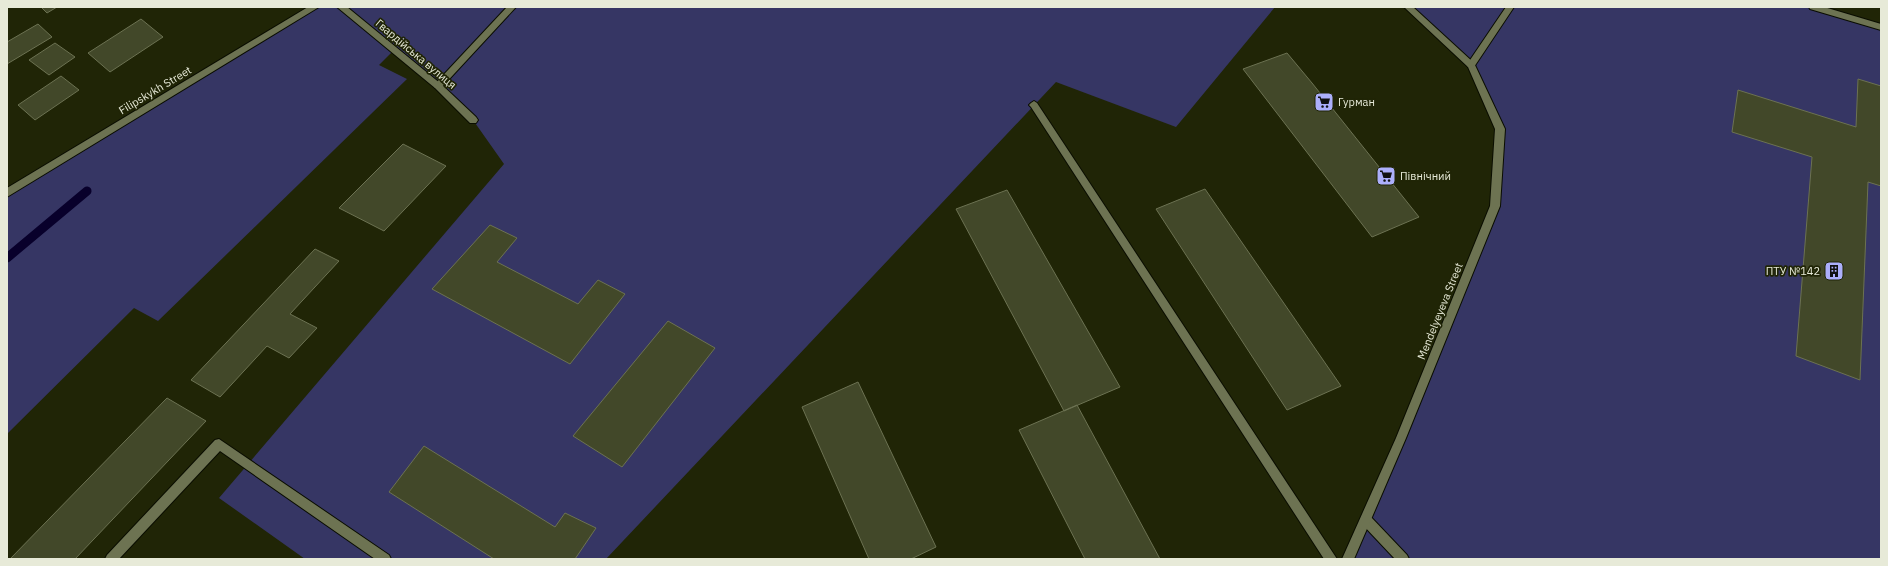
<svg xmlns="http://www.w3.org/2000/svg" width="1888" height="566" font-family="'IBM Plex Sans',sans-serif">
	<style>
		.green { fill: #363664 }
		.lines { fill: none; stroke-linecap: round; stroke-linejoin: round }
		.stream { stroke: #08002b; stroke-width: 9 }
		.building { fill: #424829; stroke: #6c7252 }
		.lane-casing { stroke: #0a0d00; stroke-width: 2 }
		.street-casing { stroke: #0a0d00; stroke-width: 2 }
		.secondary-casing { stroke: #0a0d00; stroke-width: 2 }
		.lane { fill: #6d7352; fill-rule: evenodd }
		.street { fill: #6d7352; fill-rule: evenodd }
		.secondary { fill: #6d7352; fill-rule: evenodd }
		.labels { text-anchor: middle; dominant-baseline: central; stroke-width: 3.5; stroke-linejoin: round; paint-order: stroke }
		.street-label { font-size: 11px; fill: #e7ead8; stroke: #202506 }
		.poi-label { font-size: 11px; fill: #e7ead8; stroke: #202506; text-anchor: start }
	</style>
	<rect width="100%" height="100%" fill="#202506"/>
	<path class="green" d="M 315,7 L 1275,7 L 1176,127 L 1056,82 L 606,559 L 305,559 L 219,498 L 504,164 L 473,120 L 394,50 L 379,65 L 407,79 L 158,321 L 134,308 L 7,434 L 7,193 Z
		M 1408,7 L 1813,7 L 1881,27 L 1881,559 L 1348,559 L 1495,206 L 1500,129 L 1471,65 Z"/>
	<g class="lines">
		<path class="stream" d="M 7,258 L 87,191"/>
	</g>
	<path class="building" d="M 41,7 L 57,7 L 47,13 Z
		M 141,19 L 163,37 L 110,72 L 88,53 Z
		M 38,24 L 52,37 L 7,64 L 7,42 Z
		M 55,43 L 75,57 L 49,75 L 29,60 Z
		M 1287,53 L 1312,83 L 1419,217 L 1372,237 L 1243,69 Z
		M 61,76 L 79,90 L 35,120 L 18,105 Z
		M 1858,79 L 1881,86 L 1881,186 L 1868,182 L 1860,380 L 1796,356 L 1812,157 L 1732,132 L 1738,90 L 1856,127 Z
		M 403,144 L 446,166 L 384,231 L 339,208 Z
		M 1205,189 L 1341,386 L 1287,410 L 1156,209 Z
		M 1007,190 L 1120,387 L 1064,411 L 956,209 Z
		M 490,225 L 517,238 L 497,262 L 578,304 L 598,280 L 625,294 L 570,364 L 432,289 Z
		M 315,249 L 339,261 L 290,314 L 317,328 L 289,358 L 267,346 L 220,397 L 191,380 Z
		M 668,321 L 715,348 L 622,467 L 573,436 Z
		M 858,382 L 936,547 L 911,559 L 869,559 L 802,407 Z
		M 167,398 L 206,421 L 75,559 L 10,559 Z
		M 1077,405 L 1160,559 L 1085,559 L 1019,430 Z
		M 424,446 L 555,527 L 565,513 L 596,528 L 575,559 L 494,559 L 389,492 Z"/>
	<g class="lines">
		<defs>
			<path id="lane" d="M 507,7 L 516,7 L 441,88 L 435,88 L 434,86 L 435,84 Z
				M 1809,7 L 1824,7 L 1881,24 L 1881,30 L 1810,9 Z
				M 1034,101 L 1037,103 L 1337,559 L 1324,559 L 1031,107 L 1029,105 L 1031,103 Z
				M 219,439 L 389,555 L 391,559 L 375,559 L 220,451 L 119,559 L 105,559 L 107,555 L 215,440 Z
				M 1366,514 L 1370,516 L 1407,555 L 1409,559 L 1395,559 L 1362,524 L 1360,520 L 1362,516 Z"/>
			<path id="street" d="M 308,7 L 319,7 L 7,197 L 7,188 Z
				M 337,7 L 347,7 L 441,84 L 476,117 L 478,120 L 476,123 L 470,123 L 435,88 Z
				M 1506,7 L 1514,7 L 1474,67 L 1468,67 L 1467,65 L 1468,63 Z"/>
			<path id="secondary" d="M 1404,7 L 1413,7 L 1474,63 L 1505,129 L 1500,206 L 1406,438 L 1354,559 L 1342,559 L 1396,438 L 1490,206 L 1495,129 L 1468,67 Z"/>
		</defs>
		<use href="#lane" class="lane-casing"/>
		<use href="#street" class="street-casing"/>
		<use href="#secondary" class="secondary-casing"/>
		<use href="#lane" class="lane"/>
		<use href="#street" class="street"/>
		<use href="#secondary" class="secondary"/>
	</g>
	<defs>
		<symbol id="supermarket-square" viewBox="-11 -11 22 22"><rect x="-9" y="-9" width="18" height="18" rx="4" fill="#acaffb" stroke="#202506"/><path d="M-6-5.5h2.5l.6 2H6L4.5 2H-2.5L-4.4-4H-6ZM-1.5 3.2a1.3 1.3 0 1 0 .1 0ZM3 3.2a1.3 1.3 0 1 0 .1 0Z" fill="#111"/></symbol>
		<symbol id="building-square" viewBox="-11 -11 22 22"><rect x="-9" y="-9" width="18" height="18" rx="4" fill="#acaffb" stroke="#202506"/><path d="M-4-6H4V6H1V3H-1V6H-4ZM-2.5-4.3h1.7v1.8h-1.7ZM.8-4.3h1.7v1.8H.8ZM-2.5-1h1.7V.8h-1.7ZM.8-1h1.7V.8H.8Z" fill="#111"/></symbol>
	</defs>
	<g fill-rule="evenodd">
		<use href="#supermarket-square" x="1313" y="91" width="22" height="22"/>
		<use href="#supermarket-square" x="1375" y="165" width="22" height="22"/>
		<use href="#building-square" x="1823" y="260" width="22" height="22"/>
	</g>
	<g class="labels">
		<g class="street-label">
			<text transform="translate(416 54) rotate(40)">Гвардійська вулиця</text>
			<text transform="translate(155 90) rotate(-31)">Filipskykh Street</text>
			<text transform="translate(1440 311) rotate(-68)">Mendelyeyeva Street</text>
		</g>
		<g class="poi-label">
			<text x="1338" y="102">Гурман</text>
			<text x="1400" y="176">Північний</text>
			<text x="1820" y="271" text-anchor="end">ПТУ №142</text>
		</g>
	</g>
	<rect width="1888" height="566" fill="none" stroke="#e7ead8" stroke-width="16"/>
</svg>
